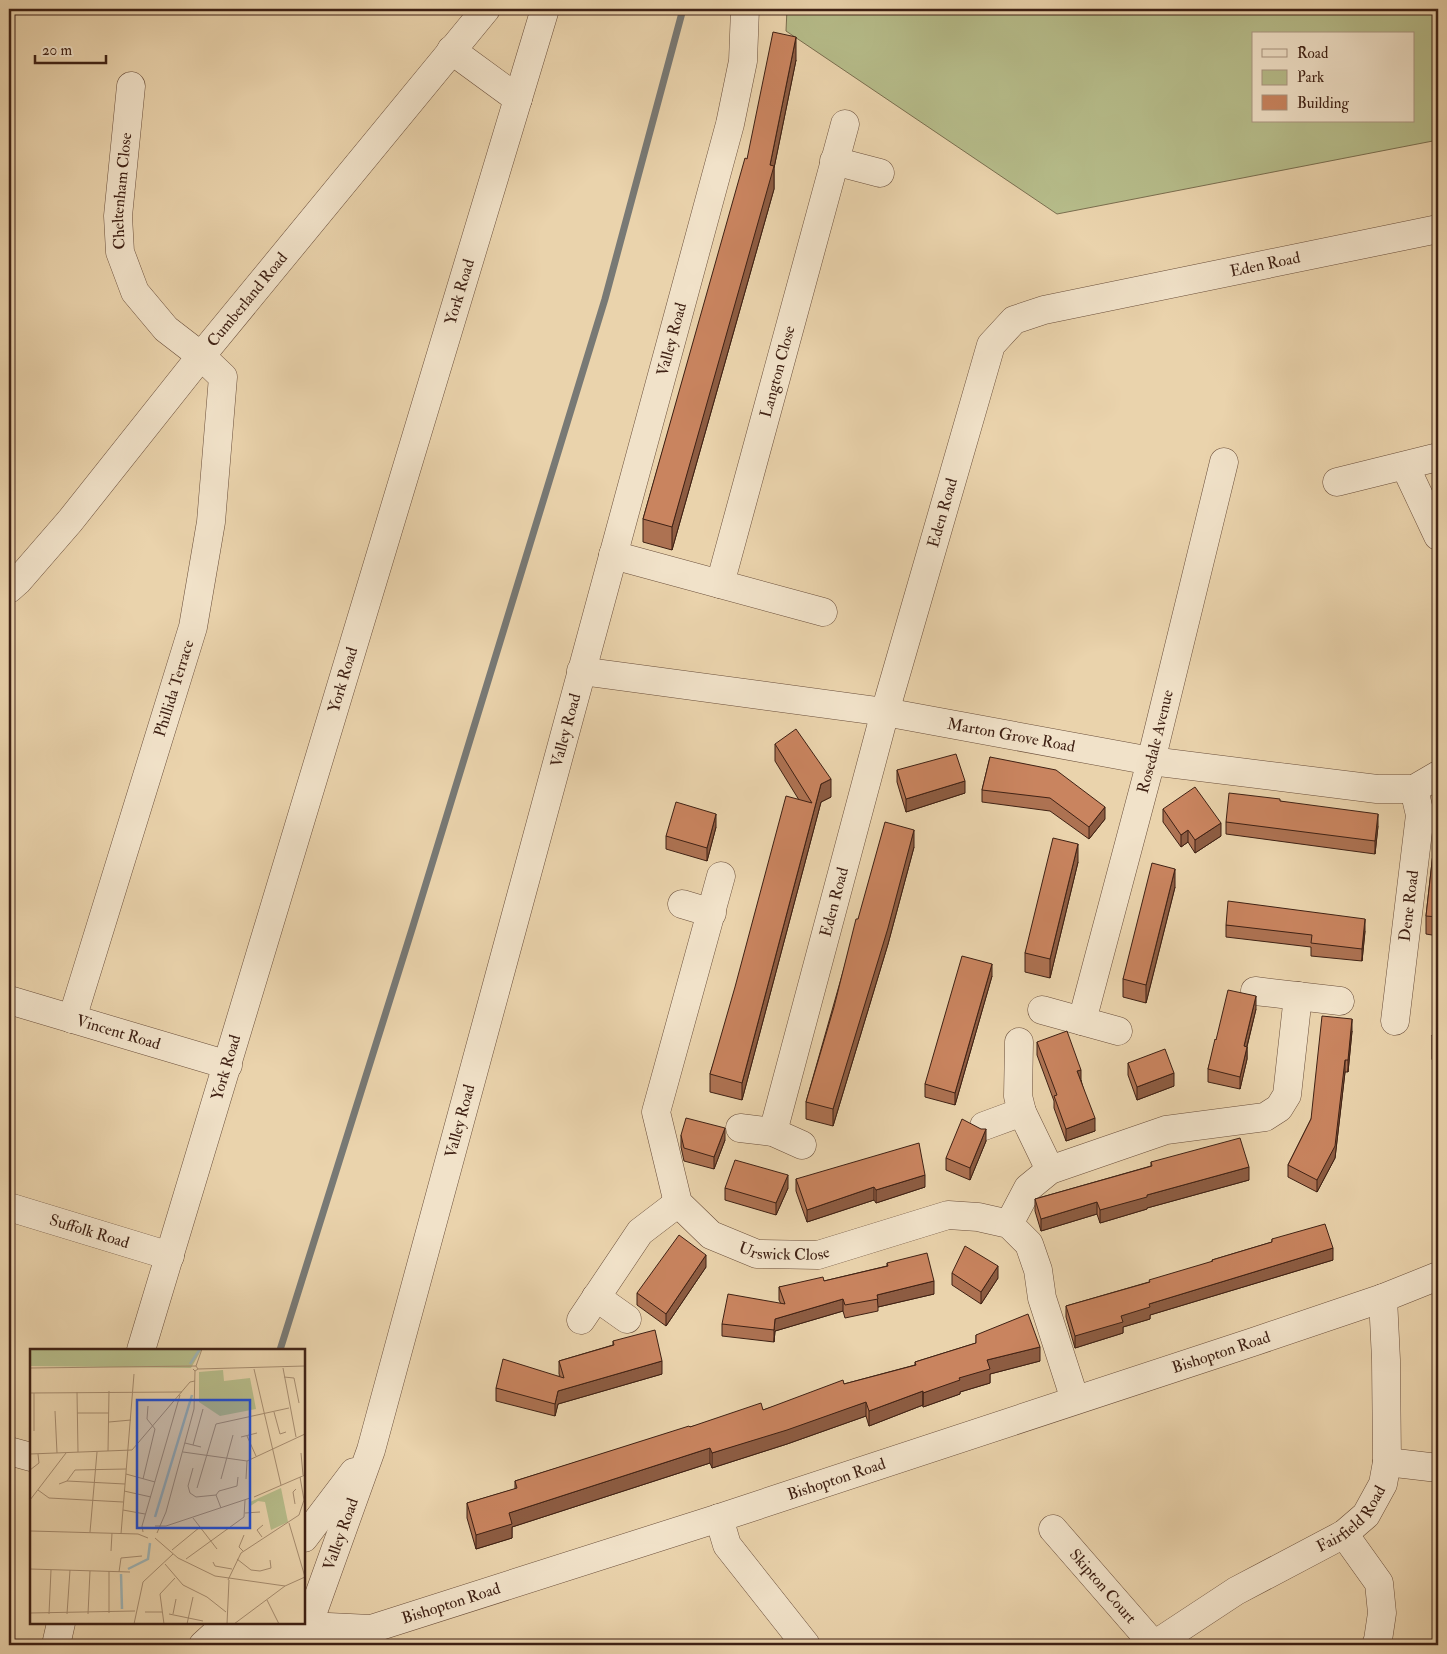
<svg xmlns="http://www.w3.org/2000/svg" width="1447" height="1654" font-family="'IM FELL Double Pica',serif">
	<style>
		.green { fill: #b6bc8a; stroke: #7a6e4f; fill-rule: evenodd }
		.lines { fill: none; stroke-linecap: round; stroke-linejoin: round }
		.stream { stroke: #787975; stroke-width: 7 }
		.street-casing { stroke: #6a4e3a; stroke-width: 29 }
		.street { stroke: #f1e2c9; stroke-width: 28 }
		.wall { fill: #ad7252; stroke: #3f2114 }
		.shaded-wall { fill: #8d5c42; stroke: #3f2114 }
		.building { fill: #c9845f; stroke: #3f2114 }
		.labels { text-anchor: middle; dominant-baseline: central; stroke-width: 4.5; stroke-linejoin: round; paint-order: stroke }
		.street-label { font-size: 16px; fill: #3f2114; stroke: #f1e2c9 }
		.inset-river { fill: none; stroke: #9eb4b6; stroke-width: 2.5 }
		.inset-road { fill: none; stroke: #a68c6f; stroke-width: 1 }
		.view { fill: #1d4ed8; fill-opacity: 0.15; stroke: #1d4ed8; stroke-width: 2.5 }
		.inset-edge { fill: none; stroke: #3f2114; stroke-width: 2.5 }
	</style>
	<rect width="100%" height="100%" fill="#ead3ac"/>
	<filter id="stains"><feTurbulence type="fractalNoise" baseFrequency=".004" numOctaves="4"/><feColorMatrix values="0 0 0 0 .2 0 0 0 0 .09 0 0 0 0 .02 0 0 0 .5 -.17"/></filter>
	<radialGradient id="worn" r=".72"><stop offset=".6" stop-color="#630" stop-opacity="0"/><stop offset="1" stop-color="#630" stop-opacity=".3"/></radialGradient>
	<path class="green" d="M 787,9 L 1438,9 L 1438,140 L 1057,214 L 786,31 ZM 1253,34 L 1413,34 L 1413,121 L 1253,121 Z"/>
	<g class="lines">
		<path class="stream" d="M 280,1350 L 413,926 L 605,299 L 683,9"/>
		<defs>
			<g id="street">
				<path d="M 451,50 L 518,99"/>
				<path d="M 834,161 L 880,173"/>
				<path d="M 1405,466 L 1438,536"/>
				<path d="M 1337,482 L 1438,457"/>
				<path d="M 613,555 L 823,612"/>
				<path id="s1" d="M 720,584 L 845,124"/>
				<path id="s2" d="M 9,589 L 18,581 L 70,521 L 201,356 L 486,9"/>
				<path id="s3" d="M 581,671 L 885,712 L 1151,761 L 1377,789 L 1414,789 L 1438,775"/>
				<path id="s4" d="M 721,876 L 656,1112 L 678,1203 L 711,1235 L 757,1254 L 818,1255 L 948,1215 L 978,1217 L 1009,1224 L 1029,1244 L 1038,1270 L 1042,1298 L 1075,1400"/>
				<path d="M 682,904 L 712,913"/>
				<path d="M 1255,991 L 1340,1001"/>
				<path id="s5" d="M 9,1000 L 228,1065"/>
				<path d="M 1042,1010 L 1118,1031"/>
				<path id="s6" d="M 72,1019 L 193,627 L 211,522 L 223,377 L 201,356 L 166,329 L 135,292 L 120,252 L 118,216 L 131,86"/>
				<path id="s7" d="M 1082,1021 L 1151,761 L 1224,462"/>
				<path id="s8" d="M 1395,1021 L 1420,815 L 1414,789"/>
				<path d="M 1019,1042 L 1018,1096 L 1022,1112 L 1050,1170"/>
				<path d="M 984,1126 L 1022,1112"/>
				<path d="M 740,1128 L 773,1132 L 802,1145"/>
				<path id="s9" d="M 773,1132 L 885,712 L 991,345 L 1014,320 L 1044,310 L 1438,229"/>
				<path id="s10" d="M 9,1207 L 170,1256"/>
				<path d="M 1009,1224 L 1028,1188 L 1050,1170 L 1166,1130 L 1265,1117 L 1279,1108 L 1287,1095 L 1298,996"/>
				<path d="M 596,1297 L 627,1319"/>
				<path d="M 581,1320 L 640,1232 L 678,1203"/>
				<path id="s11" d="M 141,1350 L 545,9"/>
				<path d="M 9,1451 L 31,1457"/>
				<path d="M 1387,1462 L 1438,1468"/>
				<path d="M 719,1518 L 727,1545 L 806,1645"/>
				<path id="s12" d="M 1053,1529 L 1154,1645"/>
				<path d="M 1344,1534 L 1379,1583 L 1382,1613 L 1378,1640 L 1376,1645"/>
				<path d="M 304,1538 L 354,1472"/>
				<path id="s13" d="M 225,1625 L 307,1626 L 371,1629 L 719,1518 L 1253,1342 L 1383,1298 L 1438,1276"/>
				<path d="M 56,1645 L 61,1623"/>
				<path d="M 203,1645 L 227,1623"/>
				<path id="s14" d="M 296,1645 L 309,1623 L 371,1450 L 730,124 L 743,61 L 745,9"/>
				<path id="s15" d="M 1154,1645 L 1236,1591 L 1344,1534 L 1366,1515 L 1383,1484 L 1387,1462 L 1386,1360 L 1383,1298"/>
			</g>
		</defs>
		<use href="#street" class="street-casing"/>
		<use href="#street" class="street"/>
	</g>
	<path class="wall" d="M 796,60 L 774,168 L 774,189 L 672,550 L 643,542 L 643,519 L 747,159 Z
		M 775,744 L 831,797 L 821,802 L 742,1100 L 710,1092 L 710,1074 L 799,800 L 775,761 Z
		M 990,757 L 1105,819 L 1089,839 L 1050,811 L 982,802 L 982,790 Z
		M 897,770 L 965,793 L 906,812 L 897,782 Z
		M 1280,801 L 1378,826 L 1375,854 L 1226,834 L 1226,822 Z
		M 1438,808 L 1438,936 L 1426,934 L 1426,916 Z
		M 1163,809 L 1221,836 L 1195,853 L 1188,842 L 1181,847 L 1163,822 Z
		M 716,827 L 707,861 L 666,849 L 666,836 Z
		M 914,847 L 888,944 L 833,1126 L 806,1119 L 806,1102 L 858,919 Z
		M 1078,862 L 1050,978 L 1025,972 L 1025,953 Z
		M 1175,887 L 1146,1003 L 1123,997 L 1123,979 Z
		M 1226,925 L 1365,931 L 1362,961 L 1311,956 L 1311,947 L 1226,937 Z
		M 992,976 L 955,1105 L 925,1097 L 925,1084 Z
		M 1256,1009 L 1247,1047 L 1247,1059 L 1240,1089 L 1208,1082 L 1208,1069 L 1216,1040 Z
		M 1352,1031 L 1348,1072 L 1345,1072 L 1335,1158 L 1317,1192 L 1288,1177 L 1288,1165 L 1311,1119 Z
		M 1438,1032 L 1438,1075 L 1432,1059 L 1432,1035 Z
		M 1037,1042 L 1081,1080 L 1095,1131 L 1066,1141 L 1054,1108 L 1054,1101 L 1037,1055 Z
		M 1128,1063 L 1174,1086 L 1137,1100 L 1128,1075 Z
		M 981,1129 L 986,1141 L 970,1180 L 946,1170 L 946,1158 Z
		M 681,1135 L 725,1140 L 714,1169 L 684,1161 L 681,1147 Z
		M 1151,1162 L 1249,1180 L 1147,1208 L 1147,1209 L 1100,1223 L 1097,1214 L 1041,1231 L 1035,1211 L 1035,1199 L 1151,1166 Z
		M 796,1179 L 925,1187 L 876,1203 L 874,1200 L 807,1222 L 796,1191 Z
		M 725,1188 L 788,1188 L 776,1215 L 725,1200 Z
		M 1272,1239 L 1333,1260 L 1150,1315 L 1150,1319 L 1123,1327 L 1123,1333 L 1075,1348 L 1066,1317 L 1066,1306 L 1149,1282 L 1212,1262 L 1212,1260 L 1272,1242 Z
		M 887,1263 L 934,1294 L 878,1307 L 878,1311 L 845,1318 L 843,1311 L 775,1331 L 774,1342 L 722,1336 L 722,1324 L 781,1304 L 779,1300 L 779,1287 L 824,1281 L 887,1266 Z
		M 706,1267 L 666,1326 L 637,1305 L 637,1293 Z
		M 952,1273 L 998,1278 L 981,1304 L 952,1285 Z
		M 976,1335 L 1040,1361 L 990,1374 L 990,1383 L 960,1392 L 960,1394 L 923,1407 L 923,1405 L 869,1426 L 866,1416 L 787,1444 L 712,1468 L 710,1463 L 512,1527 L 512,1538 L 476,1549 L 467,1518 L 467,1503 L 515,1489 L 515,1481 L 690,1427 L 763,1410 L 844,1384 L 915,1365 L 915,1362 L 976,1343 Z
		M 613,1341 L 662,1374 L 558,1404 L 555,1416 L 496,1401 L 496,1388 L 560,1376 L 559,1374 L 559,1361 L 613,1345 Z"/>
	<path class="shaded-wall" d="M 796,37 L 796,60 L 774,168 L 774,189 L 672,550 L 672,527 L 770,165 Z
		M 831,779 L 831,797 L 821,802 L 742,1100 L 742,1083 L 821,784 Z
		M 965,781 L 965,793 L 906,812 L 906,799 Z
		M 1105,807 L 1105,819 L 1089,839 L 1089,827 Z
		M 716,814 L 716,827 L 707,861 L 707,848 Z
		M 1378,814 L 1378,826 L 1375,854 L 1375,841 Z
		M 1221,823 L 1221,836 L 1195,853 L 1195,840 Z
		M 914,830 L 914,847 L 888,944 L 833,1126 L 833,1109 Z
		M 1188,830 L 1188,842 L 1181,847 L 1181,835 Z
		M 1078,844 L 1078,862 L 1050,978 L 1050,959 Z
		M 1175,869 L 1175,887 L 1146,1003 L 1146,985 Z
		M 1365,919 L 1365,931 L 1362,961 L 1362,949 Z
		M 992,964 L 992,976 L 955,1105 L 955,1093 Z
		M 1256,996 L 1256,1009 L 1244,1058 L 1244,1046 Z
		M 1352,1019 L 1352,1031 L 1348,1072 L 1348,1060 Z
		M 1247,1047 L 1247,1059 L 1240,1089 L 1240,1077 Z
		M 1345,1060 L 1345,1072 L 1335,1158 L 1317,1192 L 1317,1180 Z
		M 1081,1070 L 1081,1082 L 1077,1071 Z
		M 1174,1073 L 1174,1086 L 1137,1100 L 1137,1087 Z
		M 1095,1118 L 1095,1131 L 1066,1141 L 1066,1129 Z
		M 725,1128 L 725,1140 L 714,1169 L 714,1157 Z
		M 986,1129 L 986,1141 L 970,1180 L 970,1168 Z
		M 1249,1167 L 1249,1180 L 1147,1208 L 1147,1209 L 1100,1223 L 1100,1210 L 1147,1195 Z
		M 788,1175 L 788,1188 L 776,1215 L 776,1203 Z
		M 925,1175 L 925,1187 L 876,1203 L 876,1190 Z
		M 874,1187 L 874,1200 L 807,1222 L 807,1210 Z
		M 1097,1202 L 1097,1214 L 1041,1231 L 1041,1219 Z
		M 1333,1248 L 1333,1260 L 1150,1315 L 1150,1319 L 1123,1327 L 1123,1333 L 1075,1348 L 1075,1336 L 1149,1304 Z
		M 706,1255 L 706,1267 L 666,1326 L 666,1314 Z
		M 998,1266 L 998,1278 L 981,1304 L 981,1292 Z
		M 934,1281 L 934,1294 L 878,1307 L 877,1295 Z
		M 843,1299 L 843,1311 L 775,1331 L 774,1342 L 774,1330 L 775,1319 Z
		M 1040,1347 L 1040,1361 L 990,1374 L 990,1383 L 960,1392 L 960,1394 L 923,1407 L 923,1393 L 959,1378 L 987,1360 Z
		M 662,1361 L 662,1374 L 558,1404 L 555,1416 L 555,1404 L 558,1391 Z
		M 923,1391 L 923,1405 L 869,1426 L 869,1411 Z
		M 866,1402 L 866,1416 L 787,1444 L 712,1468 L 712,1453 Z
		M 710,1448 L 710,1463 L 512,1527 L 512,1538 L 476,1549 L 476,1535 L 509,1513 Z"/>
	<path class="building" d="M 773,32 L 796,37 L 770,165 L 774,166 L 672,527 L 643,519 L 745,158 L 747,159 Z
		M 796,729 L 831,779 L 821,784 L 742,1083 L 710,1074 L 735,987 L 786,796 L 812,803 L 775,744 Z
		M 956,754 L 965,781 L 906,799 L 897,770 Z
		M 990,757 L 1056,770 L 1105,807 L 1089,827 L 1050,798 L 982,790 Z
		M 1195,787 L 1221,823 L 1195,840 L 1188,830 L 1181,835 L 1163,809 Z
		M 1229,793 L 1280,799 L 1280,801 L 1378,814 L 1375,841 L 1226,822 Z
		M 676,802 L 716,814 L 707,848 L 666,836 Z
		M 1438,808 L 1438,917 L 1426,916 Z
		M 885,822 L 914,830 L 888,928 L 833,1109 L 806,1102 L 834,1007 L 856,919 L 858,919 Z
		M 1053,838 L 1078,844 L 1050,959 L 1025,953 Z
		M 1152,863 L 1175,869 L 1146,985 L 1123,979 Z
		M 1228,901 L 1365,919 L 1362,949 L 1311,943 L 1312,935 L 1226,925 Z
		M 962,956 L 992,964 L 955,1093 L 925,1084 Z
		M 1228,990 L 1256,996 L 1244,1046 L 1247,1047 L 1240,1077 L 1208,1069 L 1215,1039 L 1216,1040 Z
		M 1322,1016 L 1352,1019 L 1348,1060 L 1345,1060 L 1335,1146 L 1317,1180 L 1288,1165 L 1311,1119 Z
		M 1067,1031 L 1081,1070 L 1077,1071 L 1095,1118 L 1066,1129 L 1054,1096 L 1057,1095 L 1037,1042 Z
		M 1438,1032 L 1438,1051 L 1432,1035 Z
		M 1165,1049 L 1174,1073 L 1137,1087 L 1128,1063 Z
		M 686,1118 L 725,1128 L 714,1157 L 684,1148 L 681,1135 Z
		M 962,1119 L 981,1129 L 986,1129 L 970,1168 L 946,1158 Z
		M 1240,1138 L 1249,1167 L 1147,1195 L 1147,1197 L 1100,1210 L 1097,1202 L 1041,1219 L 1035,1199 L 1152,1166 L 1151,1162 Z
		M 919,1143 L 925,1175 L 876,1190 L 874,1187 L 807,1210 L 796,1179 Z
		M 735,1160 L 788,1175 L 776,1203 L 725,1188 Z
		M 1325,1224 L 1333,1248 L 1149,1304 L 1150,1307 L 1121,1316 L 1123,1322 L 1075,1336 L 1066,1306 L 1150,1282 L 1149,1280 L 1213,1261 L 1212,1260 L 1272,1242 L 1272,1239 Z
		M 679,1235 L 706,1255 L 666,1314 L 637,1293 Z
		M 965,1246 L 998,1266 L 981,1292 L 952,1273 Z
		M 927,1253 L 934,1281 L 877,1295 L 878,1299 L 845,1305 L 843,1299 L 775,1319 L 774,1330 L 722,1324 L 728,1294 L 785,1304 L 779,1287 L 823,1277 L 824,1281 L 888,1266 L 887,1263 Z
		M 1028,1314 L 1040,1347 L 987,1360 L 990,1369 L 959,1378 L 960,1380 L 923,1393 L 923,1391 L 869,1411 L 866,1402 L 787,1430 L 712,1453 L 710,1448 L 509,1513 L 512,1524 L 476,1535 L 467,1503 L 517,1488 L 515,1481 L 689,1426 L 690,1427 L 761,1403 L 763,1410 L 843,1380 L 844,1384 L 916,1365 L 915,1362 L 976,1343 L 976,1335 Z
		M 655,1330 L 662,1361 L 558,1391 L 555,1404 L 496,1388 L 503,1359 L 564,1378 L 559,1361 L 614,1345 L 613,1341 Z"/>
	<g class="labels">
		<g class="street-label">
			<text stroke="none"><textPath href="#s6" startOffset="889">Cheltenham Close</textPath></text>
			<text stroke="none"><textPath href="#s9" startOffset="1108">Eden Road</textPath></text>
			<text stroke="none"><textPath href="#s11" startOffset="1105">York Road</textPath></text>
			<text stroke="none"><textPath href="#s2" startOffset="375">Cumberland Road</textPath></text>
			<text stroke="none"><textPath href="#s14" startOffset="1360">Valley Road</textPath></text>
			<text stroke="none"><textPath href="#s1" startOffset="220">Langton Close</textPath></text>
			<text stroke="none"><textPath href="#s9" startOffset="642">Eden Road</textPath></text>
			<text stroke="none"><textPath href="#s11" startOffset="700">York Road</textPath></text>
			<text stroke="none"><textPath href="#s6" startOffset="346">Phillida Terrace</textPath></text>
			<text stroke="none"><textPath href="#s14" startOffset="955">Valley Road</textPath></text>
			<text stroke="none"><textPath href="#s3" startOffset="435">Marton Grove Road</textPath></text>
			<text stroke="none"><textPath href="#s7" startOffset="289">Rosedale Avenue</textPath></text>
			<text stroke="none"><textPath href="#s9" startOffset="238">Eden Road</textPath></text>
			<text stroke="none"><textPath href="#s8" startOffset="116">Dene Road</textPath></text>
			<text stroke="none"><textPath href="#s5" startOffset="114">Vincent Road</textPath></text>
			<text stroke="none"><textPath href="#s11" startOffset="295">York Road</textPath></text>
			<text stroke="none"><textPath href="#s14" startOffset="550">Valley Road</textPath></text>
			<text stroke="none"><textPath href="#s10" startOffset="84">Suffolk Road</textPath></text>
			<text stroke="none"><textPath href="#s4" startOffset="461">Urswick Close</textPath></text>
			<text stroke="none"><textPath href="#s13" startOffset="1040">Bishopton Road</textPath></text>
			<text stroke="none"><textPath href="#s13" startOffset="635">Bishopton Road</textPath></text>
			<text stroke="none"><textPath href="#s15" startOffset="236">Fairfield Road</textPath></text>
			<text stroke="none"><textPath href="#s14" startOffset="120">Valley Road</textPath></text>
			<text stroke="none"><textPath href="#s12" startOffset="76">Skipton Court</textPath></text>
			<text stroke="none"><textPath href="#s13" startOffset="230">Bishopton Road</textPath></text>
		</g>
	</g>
	<g transform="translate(30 1349)">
		<rect width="275" height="275" fill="#ead3ac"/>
		<path d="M 0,0 L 172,0 L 161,19 L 0,17 ZM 193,21 L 194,32 L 220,29 L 226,60 L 190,67 L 169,53 L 169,23 ZM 251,139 L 258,173 L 241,181 L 235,153 L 228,152 L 219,158 L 220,153 Z" fill="#b6bc8a"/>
		<path class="inset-river" d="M 160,15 L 170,0M 125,168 L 162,46M 98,220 L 118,210 L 120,194M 91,225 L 92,260"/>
		<path class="inset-road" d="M 166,17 L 172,0M 0,19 L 166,17 L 168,20 L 165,22 L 163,20M 253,19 L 266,88M 168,20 L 275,17M 224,20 L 251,136M 254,28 L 264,29 L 269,54M 47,43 L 48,103M 0,44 L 152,43M 4,44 L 4,82M 25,62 L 27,104M 244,63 L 250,85 L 256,83M 47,64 L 79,64M 79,73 L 101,71M 217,87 L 226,107M 211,88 L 227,84M 155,94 L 171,98M 163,96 L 173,60M 78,102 L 79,42M 153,103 L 217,112 L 275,85M 271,104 L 273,126M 0,105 L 102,101 L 160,33 L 165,32M 163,119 L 158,137 L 160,144 L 166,148 L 186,146 L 191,159M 0,121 L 9,114 L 8,105M 96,125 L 125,133M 113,130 L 125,80 L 117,70 L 118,57M 191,130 L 203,86M 216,130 L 217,112M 37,132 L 45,121 L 96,120M 29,135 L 37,132 L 95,135M 167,139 L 186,75 L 259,59M 8,141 L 19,149 L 93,153M 94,142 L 121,148M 186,146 L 189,142 L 207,137 L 208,128M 224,148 L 275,126M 0,151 L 36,104M 265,155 L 263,143 L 266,140M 93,161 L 115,165M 215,164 L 230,163M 163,169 L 187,200M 259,174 L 275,228M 125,177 L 136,177 L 220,149M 1,182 L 108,185 L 118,189M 60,183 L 67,103M 113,183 L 112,177 L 150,46M 127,184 L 136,163 L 164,60 L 165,22M 91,185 L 104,25M 232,188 L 227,181 L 233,176M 125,189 L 148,209 L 185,227 L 255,237M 142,201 L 170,178M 81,202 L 82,184M 213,202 L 209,198 L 214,186M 156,210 L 214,168 L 215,151M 207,210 L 221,221 L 230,222 L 241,219 L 240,211M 183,213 L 185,217 L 202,220M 135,215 L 153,236 L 177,248 L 196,263M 0,220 L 100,223M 89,223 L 91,209 L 112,207M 198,231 L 211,204 L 269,166 L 274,151 L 270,128M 237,251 L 249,275M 115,263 L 132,263M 0,264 L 105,262M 79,264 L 79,222M 19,265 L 21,221M 37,265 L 40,221M 58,265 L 60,222M 139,265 L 173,272M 143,265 L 146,250M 104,275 L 113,233 L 143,205M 134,275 L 130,245 L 145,229M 157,275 L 163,248M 197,275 L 199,231M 204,275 L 255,237 L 275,228"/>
		<path class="view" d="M 107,51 L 220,51 L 220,179 L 107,179 Z"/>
		<rect width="275" height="275" class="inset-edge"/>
	</g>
	<rect width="1447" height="1654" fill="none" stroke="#ead3ac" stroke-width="30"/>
	<rect x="10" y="10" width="1427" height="1634" fill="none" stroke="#3f2114" stroke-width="2.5"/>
	<rect x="15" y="15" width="1417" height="1624" fill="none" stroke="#3f2114"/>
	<rect x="1252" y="32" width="162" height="90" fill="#f1e2c9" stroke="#aa9581"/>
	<rect x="1262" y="49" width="25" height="8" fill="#f1e2c9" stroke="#aa9581"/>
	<text x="1297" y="58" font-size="15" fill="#3f2114">Road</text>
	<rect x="1262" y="70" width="25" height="15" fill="#b6bc8a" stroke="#aa9581"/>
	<text x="1297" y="82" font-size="15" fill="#3f2114">Park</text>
	<rect x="1262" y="95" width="25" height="15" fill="#c9845f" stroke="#aa9581"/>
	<text x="1297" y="108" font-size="15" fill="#3f2114">Building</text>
	<path d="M35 55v8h71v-8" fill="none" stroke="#3f2114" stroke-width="2.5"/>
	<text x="42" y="55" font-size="15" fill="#3f2114" stroke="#f1e2c9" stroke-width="4" paint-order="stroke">20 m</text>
	<rect width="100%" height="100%" filter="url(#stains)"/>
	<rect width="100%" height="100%" fill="url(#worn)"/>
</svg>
